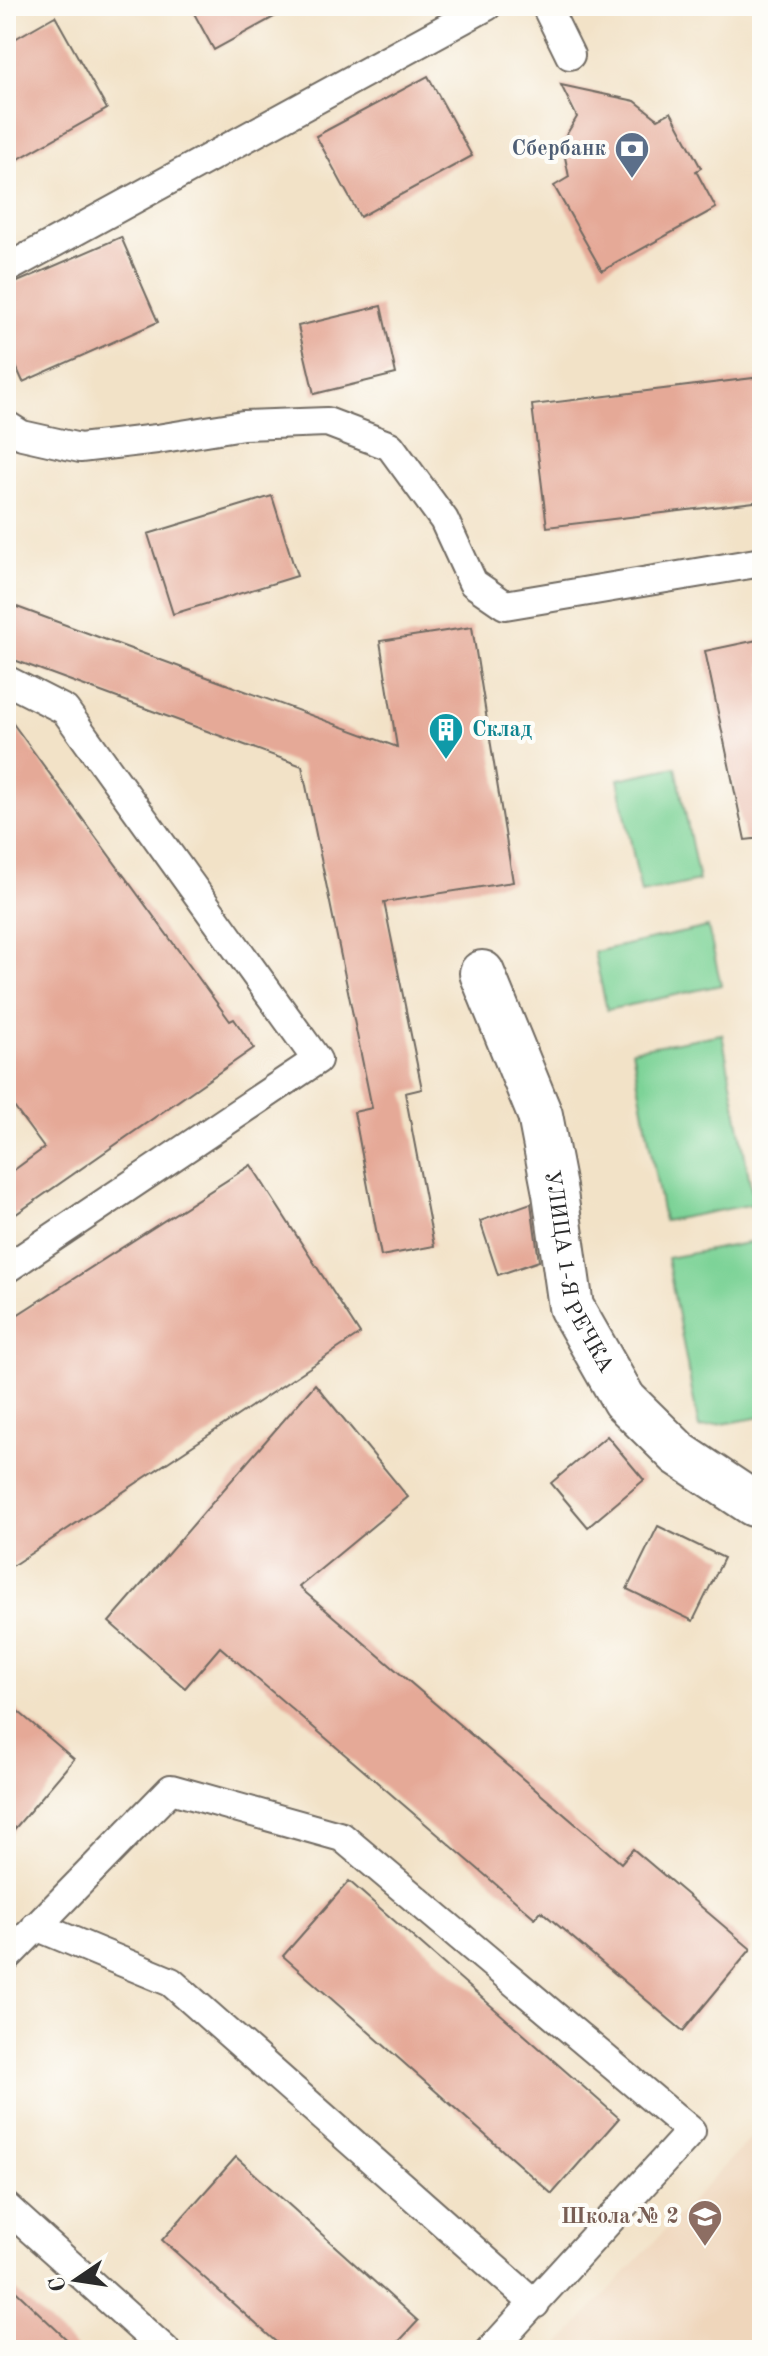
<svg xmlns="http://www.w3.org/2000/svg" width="768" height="2356" font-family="'Old Standard TT',serif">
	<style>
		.built { fill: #efd6bb }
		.green { fill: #7dd397; stroke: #547f61; stroke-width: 2 }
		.building { fill: #e5a997 }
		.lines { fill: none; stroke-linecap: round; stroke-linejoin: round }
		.lane-casing { stroke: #716b62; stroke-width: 32 }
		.street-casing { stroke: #716b62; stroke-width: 48 }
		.lane { stroke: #fff; stroke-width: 28 }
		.street { stroke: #fff; stroke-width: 44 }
		.labels { text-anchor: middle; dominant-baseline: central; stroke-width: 8; stroke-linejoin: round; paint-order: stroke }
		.service-label { font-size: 22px; font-weight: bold; fill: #4e5e75; stroke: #fdfcf7; text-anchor: end }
		.culture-label { font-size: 22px; font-weight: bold; fill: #0d838f; stroke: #fdfcf7; text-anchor: start }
		.street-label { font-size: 22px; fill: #2b2b2b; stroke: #fdfcf7 }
		.education-label { font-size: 22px; font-weight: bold; fill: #785e54; stroke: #fdfcf7; text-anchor: end }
	</style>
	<rect width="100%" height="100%" fill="#fdfcf7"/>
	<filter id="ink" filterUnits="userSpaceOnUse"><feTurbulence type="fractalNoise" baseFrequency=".0125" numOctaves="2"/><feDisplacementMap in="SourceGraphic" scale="16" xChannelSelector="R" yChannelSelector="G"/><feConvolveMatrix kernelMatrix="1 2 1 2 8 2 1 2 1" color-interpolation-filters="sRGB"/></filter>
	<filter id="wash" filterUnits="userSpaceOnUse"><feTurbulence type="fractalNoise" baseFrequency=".006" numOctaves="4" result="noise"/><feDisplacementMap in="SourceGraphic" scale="32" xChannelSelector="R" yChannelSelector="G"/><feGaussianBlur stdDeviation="1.8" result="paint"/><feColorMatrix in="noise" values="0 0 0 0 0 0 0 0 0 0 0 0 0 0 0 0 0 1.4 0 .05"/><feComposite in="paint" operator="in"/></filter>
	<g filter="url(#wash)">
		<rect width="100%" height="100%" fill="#f2e2c7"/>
		<path class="built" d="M 752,2136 L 762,2145 L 762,2350 L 554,2350 Z"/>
		<path class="green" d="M 676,767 L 699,881 L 641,893 L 618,779 Z
			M 708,927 L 721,985 L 607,1010 L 594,952 Z
			M 722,1034 L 754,1204 L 664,1221 L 632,1050 Z
			M 758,1241 L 762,1263 L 762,1417 L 699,1428 L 667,1258 Z"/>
		<g id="blocks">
			<path class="building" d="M 190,6 L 294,6 L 214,50 Z
				M 55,16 L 107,109 L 6,166 L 6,44 Z
				M 428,76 L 472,156 L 360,217 L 316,136 Z
				M 561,85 L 635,101 L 658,119 L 671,112 L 701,168 L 696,171 L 716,208 L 602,271 L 554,186 L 569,177 L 562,142 L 577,117 Z
				M 121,237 L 158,322 L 23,382 L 6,344 L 6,287 Z
				M 381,306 L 396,374 L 314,394 L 298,326 Z
				M 762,377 L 762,501 L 547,527 L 532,405 Z
				M 272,496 L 297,576 L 173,614 L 148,534 Z
				M 6,603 L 397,747 L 380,641 L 472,627 L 513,882 L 384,902 L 422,1089 L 405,1093 L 434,1246 L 381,1256 L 354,1112 L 372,1108 L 302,766 L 6,657 Z
				M 762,639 L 762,838 L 745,840 L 705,651 Z
				M 6,714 L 230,1021 L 234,1019 L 254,1048 L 6,1221 L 6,1176 L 44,1148 L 6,1096 Z
				M 251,1165 L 360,1334 L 6,1570 L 6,1322 Z
				M 531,1203 L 539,1261 L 498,1275 L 480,1221 Z
				M 315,1384 L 408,1497 L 299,1587 L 621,1863 L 633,1849 L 751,1949 L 683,2031 L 541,1911 L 535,1918 L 220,1647 L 185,1688 L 109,1622 Z
				M 607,1436 L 644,1480 L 588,1527 L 551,1483 Z
				M 658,1526 L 724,1558 L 693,1621 L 627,1589 Z
				M 6,1701 L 74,1759 L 6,1839 Z
				M 349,1881 L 619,2118 L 552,2194 L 283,1956 Z
				M 236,2157 L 418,2321 L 391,2350 L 285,2350 L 162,2240 Z
				M 6,2282 L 78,2350 L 6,2350 Z"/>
		</g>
	</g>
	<g filter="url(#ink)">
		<use href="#blocks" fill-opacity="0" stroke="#716b62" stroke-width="2"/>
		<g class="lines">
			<defs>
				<path id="lane" d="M 546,6 L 570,55
					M 6,269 L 487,6
					M 6,425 L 22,435 L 80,448 L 157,439 L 243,425 L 327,422 L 390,446 L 444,520 L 473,583 L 505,605 L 762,562
					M 6,680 L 65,710 L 317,1060 L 6,1269
					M 36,1926 L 171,1982 L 535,2304
					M 6,1958 L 171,1789 L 342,1837 L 691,2131 L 491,2350
					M 6,2207 L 165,2350"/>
				<g id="street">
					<path id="s1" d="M 482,973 L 540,1115 L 555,1193 L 571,1307 L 624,1400 L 679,1454 L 754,1504 L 762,1504"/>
				</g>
			</defs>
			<use href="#lane" class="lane-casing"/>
			<use href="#street" class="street-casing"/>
			<use href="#lane" class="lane"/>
			<use href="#street" class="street"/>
		</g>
	</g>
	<defs>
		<symbol id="bank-pin" viewBox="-11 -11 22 30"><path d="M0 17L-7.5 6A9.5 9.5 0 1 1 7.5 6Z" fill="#5c6f8a" stroke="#fdfcf7"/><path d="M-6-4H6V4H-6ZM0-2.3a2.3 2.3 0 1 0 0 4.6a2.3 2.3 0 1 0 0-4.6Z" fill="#fff"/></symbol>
		<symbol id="building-pin" viewBox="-11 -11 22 30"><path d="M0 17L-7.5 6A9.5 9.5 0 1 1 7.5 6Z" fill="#0f9aa8" stroke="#fdfcf7"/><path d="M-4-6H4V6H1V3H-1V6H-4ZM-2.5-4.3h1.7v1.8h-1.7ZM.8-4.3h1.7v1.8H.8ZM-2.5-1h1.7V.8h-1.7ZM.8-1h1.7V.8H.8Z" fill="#fff"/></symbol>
		<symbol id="school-pin" viewBox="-11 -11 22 30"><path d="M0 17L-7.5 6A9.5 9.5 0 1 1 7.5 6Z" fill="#8d6e63" stroke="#fdfcf7"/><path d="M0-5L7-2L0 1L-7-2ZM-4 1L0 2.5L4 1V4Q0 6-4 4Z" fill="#fff"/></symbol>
	</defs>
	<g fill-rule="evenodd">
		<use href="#bank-pin" x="612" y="129" width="40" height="54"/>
		<use href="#building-pin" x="426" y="710" width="40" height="54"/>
		<use href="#school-pin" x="685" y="2197" width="40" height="54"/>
	</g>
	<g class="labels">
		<g class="service-label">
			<text x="606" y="149">Сбербанк</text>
		</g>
		<g class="culture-label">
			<text x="472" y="730">Склад</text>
		</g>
		<g class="street-label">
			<text stroke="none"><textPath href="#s1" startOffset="316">УЛИЦА 1-Я РЕЧКА</textPath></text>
		</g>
		<g class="education-label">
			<text x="679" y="2217">Школа № 2</text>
		</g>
	</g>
	<rect width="768" height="2356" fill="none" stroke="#fdfcf7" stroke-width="32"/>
	<g transform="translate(76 2280) rotate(257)" stroke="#fdfcf7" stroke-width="6" paint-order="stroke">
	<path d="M0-6L14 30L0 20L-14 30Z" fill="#2b2b2b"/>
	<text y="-12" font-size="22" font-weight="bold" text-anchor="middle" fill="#2b2b2b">С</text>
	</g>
</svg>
